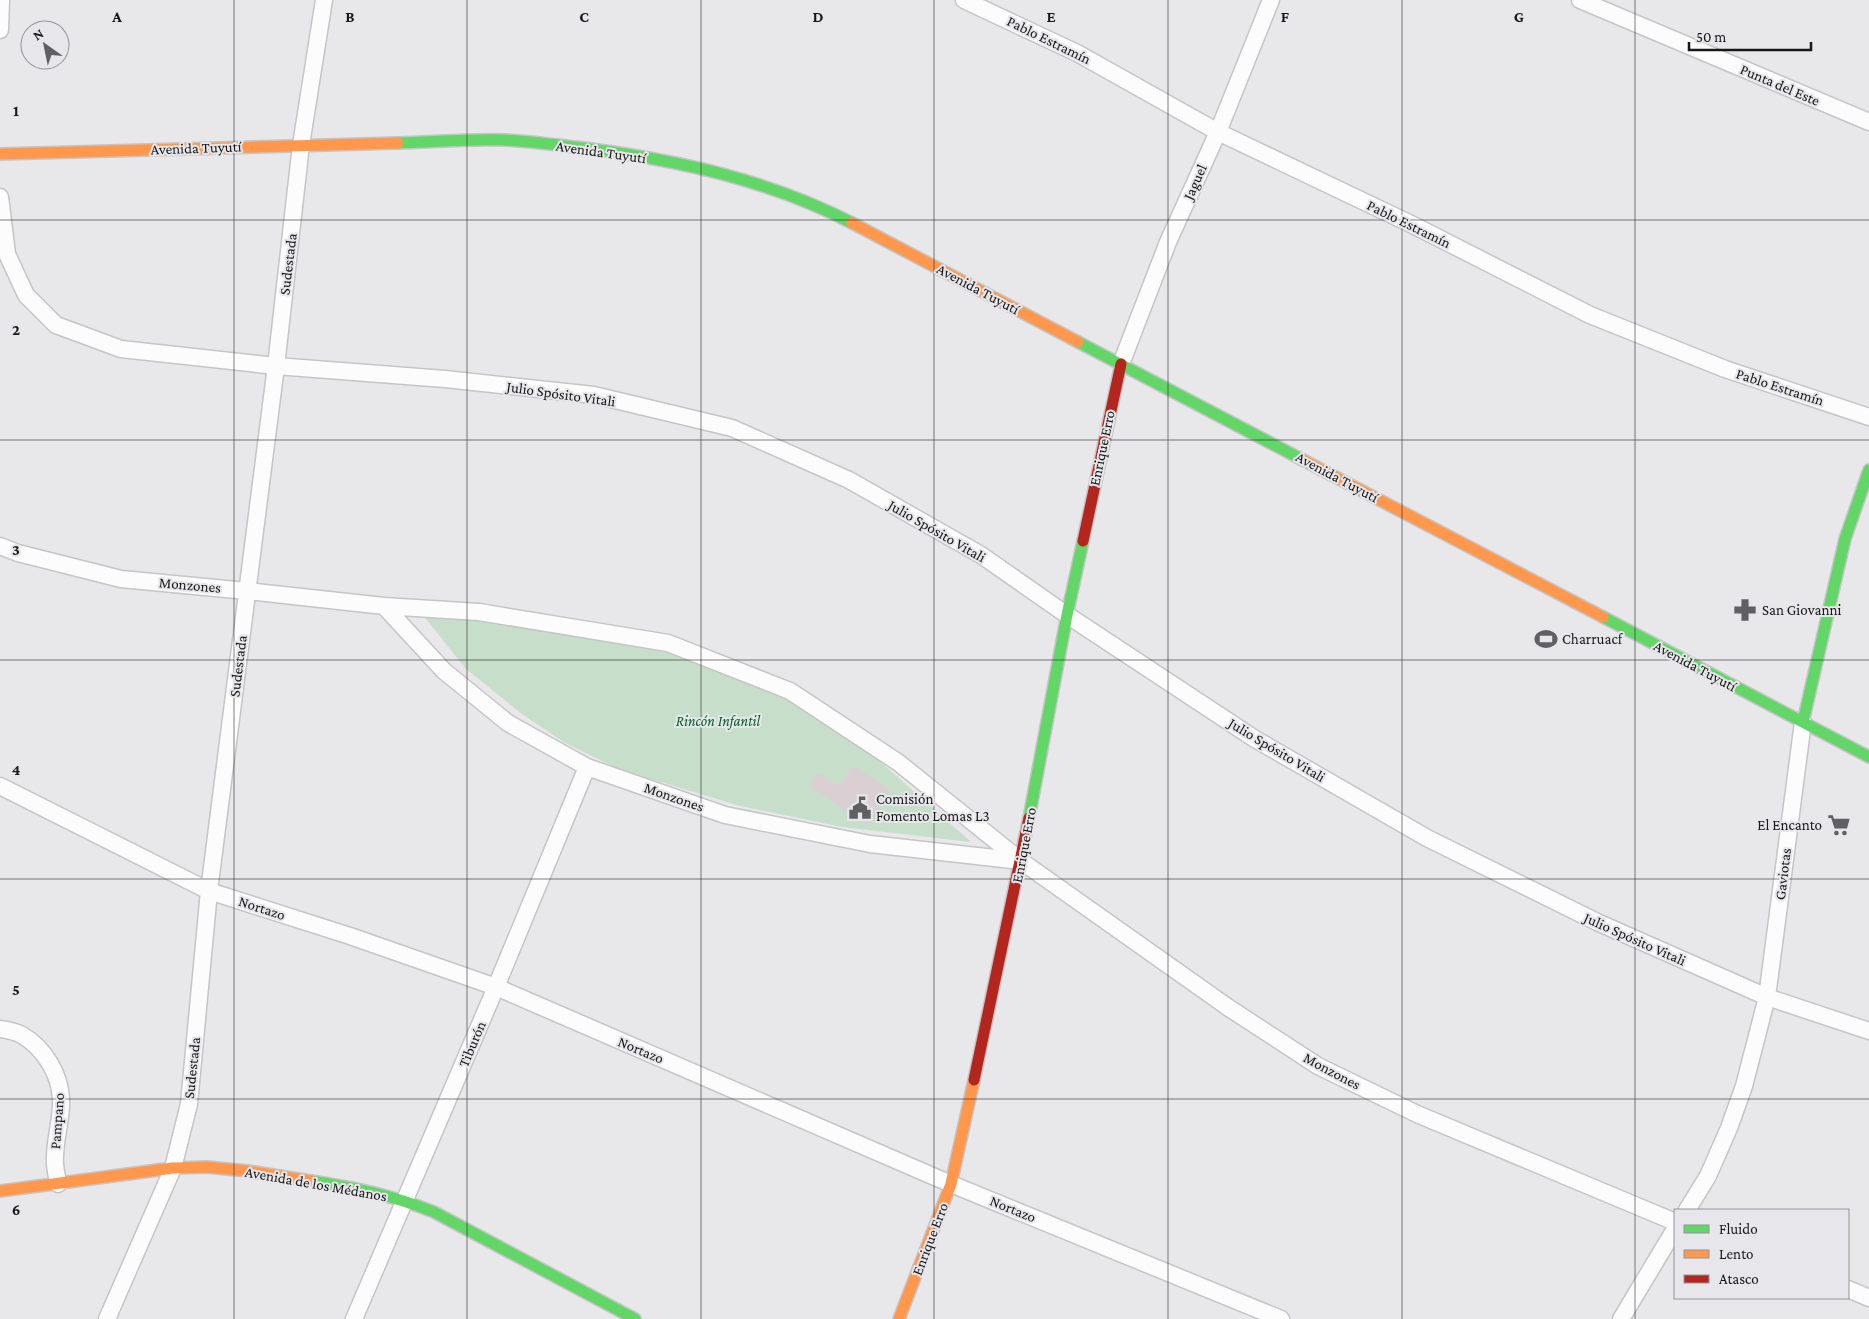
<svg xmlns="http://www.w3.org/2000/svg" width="1869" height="1319" font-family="'Crimson Pro',serif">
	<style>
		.green { fill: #c7decb }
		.building { fill: #dacfd3 }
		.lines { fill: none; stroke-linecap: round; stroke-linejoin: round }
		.street-casing { stroke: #c5c5c7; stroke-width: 19 }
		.fast-casing { stroke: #c5c5c7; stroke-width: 14 }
		.slow-casing { stroke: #c5c5c7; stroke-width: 14 }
		.jam-casing { stroke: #c5c5c7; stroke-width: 14 }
		.street { stroke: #fcfcfc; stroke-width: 16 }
		.fast { stroke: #63d668; stroke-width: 11 }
		.slow { stroke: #ff974d; stroke-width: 11 }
		.jam { stroke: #b3261e; stroke-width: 11 }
		.grid { fill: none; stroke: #171718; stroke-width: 1; stroke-opacity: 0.55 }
		.labels { text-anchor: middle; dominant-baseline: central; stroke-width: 4; stroke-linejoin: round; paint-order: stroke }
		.street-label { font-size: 15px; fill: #171718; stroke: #e7e7eb }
		.poi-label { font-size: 15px; fill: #171718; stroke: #e7e7eb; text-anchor: start }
		.park-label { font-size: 15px; font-style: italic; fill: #035e24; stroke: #e7e7eb }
		.grid-label { font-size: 16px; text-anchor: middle; font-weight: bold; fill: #171718; stroke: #e7e7eb; stroke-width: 4; stroke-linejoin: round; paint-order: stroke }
	</style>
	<rect width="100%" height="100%" fill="#e8e8ea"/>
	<path class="green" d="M 419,610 L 667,650 L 788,694 L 876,758 L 971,842 L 842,827 L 740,806 L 621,770 L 565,743 L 522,714 L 466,669 Z"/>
	<path class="building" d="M 853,766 L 890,790 L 867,825 L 809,786 L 818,773 L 839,786 Z"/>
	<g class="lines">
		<defs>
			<path id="street" d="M 964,0 L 1077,53 L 1218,132 L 1413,225 L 1590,315 L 1725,369 L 1869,417
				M 1580,0 L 1869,122
				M 0,30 L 1,0
				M 0,197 L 7,254 L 26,295 L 56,325 L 121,349 L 276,366 L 445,379 L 594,395 L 732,428 L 849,480 L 981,555 L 1067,615 L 1255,739 L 1427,838 L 1597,922 L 1767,997 L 1869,1031
				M 1121,364 L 1168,242 L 1218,132 L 1271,0
				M 0,546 L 18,553 L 121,579 L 247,591 L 384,606 L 479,612 L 668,643 L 790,691 L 899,763 L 1021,861 L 1229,1008 L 1318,1066 L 1417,1114 L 1675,1222
				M 384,606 L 444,671 L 508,723 L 587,767 L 725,815 L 870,844 L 1021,861
				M 0,786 L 209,891 L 350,936 L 496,987 L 951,1184 L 1281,1319
				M 0,1029 C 7,1030 16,1032 22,1035 C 44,1048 60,1074 61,1099 C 62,1118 55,1138 55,1157 C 54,1166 57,1175 58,1184
				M 1687,1210 L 1708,1176 L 1729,1128 L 1744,1086 L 1767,997 L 1803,722
				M 1848,1289 L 1869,1298
				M 107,1319 L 173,1168 L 189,1104 L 209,891 L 276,366 L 301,145 L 324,0
				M 354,1319 L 496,987 L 587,767
				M 1621,1319 L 1675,1229"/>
			<path id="fast" d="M 398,143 C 433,142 469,139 504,140 C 533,141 562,146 591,149 C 681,161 771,181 852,223
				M 1078,342 L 1303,460
				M 1603,617 L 1869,757
				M 1803,722 L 1845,539 L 1869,470
				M 1029,818 L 1067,615 L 1083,541
				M 311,1181 C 355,1188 392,1195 434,1212 L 635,1319"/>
			<path id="slow" d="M 0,154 L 398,143
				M 852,223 L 1078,342
				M 1303,460 L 1603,617
				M 0,1191 L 173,1168 L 207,1167 L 248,1171 L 311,1181
				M 899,1319 L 951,1184 L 974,1080"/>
			<path id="jam" d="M 1083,541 L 1121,364
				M 974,1080 L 1029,818"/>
		</defs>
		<use href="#street" class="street-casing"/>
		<use href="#fast" class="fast-casing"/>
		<use href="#slow" class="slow-casing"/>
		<use href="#jam" class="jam-casing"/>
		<use href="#street" class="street"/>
		<use href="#fast" class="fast"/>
		<use href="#slow" class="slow"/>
		<use href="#jam" class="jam"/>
	</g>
	<path class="grid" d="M 234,0 L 234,1319M 467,0 L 467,1319M 701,0 L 701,1319M 934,0 L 934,1319M 1168,0 L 1168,1319M 1402,0 L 1402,1319M 1635,0 L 1635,1319M 0,220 L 1869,220M 0,440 L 1869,440M 0,660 L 1869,660M 0,879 L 1869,879M 0,1099 L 1869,1099"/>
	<defs>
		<symbol id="pharmacy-bare" viewBox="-9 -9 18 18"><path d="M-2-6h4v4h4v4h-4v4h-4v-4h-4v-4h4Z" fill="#606062" stroke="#e7e7eb" stroke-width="2.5" paint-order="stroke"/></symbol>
		<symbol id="stadium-bare" viewBox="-9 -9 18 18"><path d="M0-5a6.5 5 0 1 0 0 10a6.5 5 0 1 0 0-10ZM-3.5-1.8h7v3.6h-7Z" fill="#606062" stroke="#e7e7eb" stroke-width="2.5" paint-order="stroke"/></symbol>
		<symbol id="civic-bare" viewBox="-9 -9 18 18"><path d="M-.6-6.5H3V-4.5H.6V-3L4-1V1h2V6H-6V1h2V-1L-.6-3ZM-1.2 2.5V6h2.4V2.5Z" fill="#606062" stroke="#e7e7eb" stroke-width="2.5" paint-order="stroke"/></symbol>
		<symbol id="supermarket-bare" viewBox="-9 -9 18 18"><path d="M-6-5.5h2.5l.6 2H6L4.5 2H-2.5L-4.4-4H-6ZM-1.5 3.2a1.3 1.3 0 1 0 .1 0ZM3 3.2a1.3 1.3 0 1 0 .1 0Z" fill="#606062" stroke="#e7e7eb" stroke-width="2.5" paint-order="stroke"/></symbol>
	</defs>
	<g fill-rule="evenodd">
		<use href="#pharmacy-bare" x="1729" y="594" width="32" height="32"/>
		<use href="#stadium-bare" x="1530" y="623" width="32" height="32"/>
		<use href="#civic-bare" x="844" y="792" width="32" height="32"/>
		<use href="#supermarket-bare" x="1823" y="809" width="32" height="32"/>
	</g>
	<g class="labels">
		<g class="street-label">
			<text transform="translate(1049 40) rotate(26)">Pablo Estramín</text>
			<text transform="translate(1780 85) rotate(23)">Punta del Este</text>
			<text transform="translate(196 148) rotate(-2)">Avenida Tuyutí</text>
			<text transform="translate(601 152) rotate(8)">Avenida Tuyutí</text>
			<text transform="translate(1195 182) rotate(-66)">Jaguel</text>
			<text transform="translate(1409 224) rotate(26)">Pablo Estramín</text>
			<text transform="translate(288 264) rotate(-83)">Sudestada</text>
			<text transform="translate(978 289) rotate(28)">Avenida Tuyutí</text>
			<text transform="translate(1780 387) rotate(18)">Pablo Estramín</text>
			<text transform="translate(561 394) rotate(8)">Julio Spósito Vitali</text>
			<text transform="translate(1102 448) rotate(-78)">Enrique Erro</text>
			<text transform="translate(1337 477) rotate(28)">Avenida Tuyutí</text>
			<text transform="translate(937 531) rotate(30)">Julio Spósito Vitali</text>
			<text transform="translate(190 585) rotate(5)">Monzones</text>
			<text transform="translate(238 666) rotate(-83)">Sudestada</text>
			<text transform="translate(1695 666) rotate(28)">Avenida Tuyutí</text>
			<text transform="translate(1277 750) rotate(31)">Julio Spósito Vitali</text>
			<text transform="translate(674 797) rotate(19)">Monzones</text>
			<text transform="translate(1024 845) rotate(-79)">Enrique Erro</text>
			<text transform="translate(1783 874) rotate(-83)">Gaviotas</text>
			<text transform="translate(262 908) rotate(18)">Nortazo</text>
			<text transform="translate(1635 939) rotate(24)">Julio Spósito Vitali</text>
			<text transform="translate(472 1044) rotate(-67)">Tiburón</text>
			<text transform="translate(641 1050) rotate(23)">Nortazo</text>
			<text transform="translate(192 1068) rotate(-84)">Sudestada</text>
			<text transform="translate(1332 1071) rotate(28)">Monzones</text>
			<text transform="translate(57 1121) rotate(-86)">Pampano</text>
			<text transform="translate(316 1184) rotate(10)">Avenida de los Médanos</text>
			<text transform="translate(1013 1209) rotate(22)">Nortazo</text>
			<text transform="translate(930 1239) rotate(-69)">Enrique Erro</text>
		</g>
		<g class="poi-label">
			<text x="1762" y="610">San Giovanni</text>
			<text x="1562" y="639">Charruacf</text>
			<text x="876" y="799">Comisión<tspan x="876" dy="17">Fomento Lomas L3</tspan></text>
			<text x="1822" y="825" text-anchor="end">El Encanto</text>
		</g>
		<g class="park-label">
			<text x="718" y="721">Rincón Infantil</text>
		</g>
	</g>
	<g class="grid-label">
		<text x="117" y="22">A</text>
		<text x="350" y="22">B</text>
		<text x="584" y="22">C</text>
		<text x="818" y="22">D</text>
		<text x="1051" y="22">E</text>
		<text x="1285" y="22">F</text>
		<text x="1519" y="22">G</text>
		<text x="16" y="116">1</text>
		<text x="16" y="335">2</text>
		<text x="16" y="555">3</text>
		<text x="16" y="775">4</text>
		<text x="16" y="995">5</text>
		<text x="16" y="1215">6</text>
	</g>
	<rect x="1674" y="1209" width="175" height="90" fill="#e7e7eb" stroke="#949497"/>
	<rect x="1684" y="1225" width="25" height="8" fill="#63d668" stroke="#949497"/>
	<text x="1719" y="1234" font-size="15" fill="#171718">Fluido</text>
	<rect x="1684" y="1250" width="25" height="8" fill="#ff974d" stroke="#949497"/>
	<text x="1719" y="1259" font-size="15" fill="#171718">Lento</text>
	<rect x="1684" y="1275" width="25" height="8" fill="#b3261e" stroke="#949497"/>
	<text x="1719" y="1284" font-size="15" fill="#171718">Atasco</text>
	<g transform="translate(45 45) rotate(327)"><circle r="24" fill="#e7e7eb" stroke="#949497"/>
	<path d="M0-4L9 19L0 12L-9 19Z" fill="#606062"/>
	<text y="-8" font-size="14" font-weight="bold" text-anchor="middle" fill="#171718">N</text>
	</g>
	<path d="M1689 42v8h122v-8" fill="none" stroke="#171718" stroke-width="2.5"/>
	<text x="1696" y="42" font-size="15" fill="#171718" stroke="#e7e7eb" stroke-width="4" paint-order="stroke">50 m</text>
</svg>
